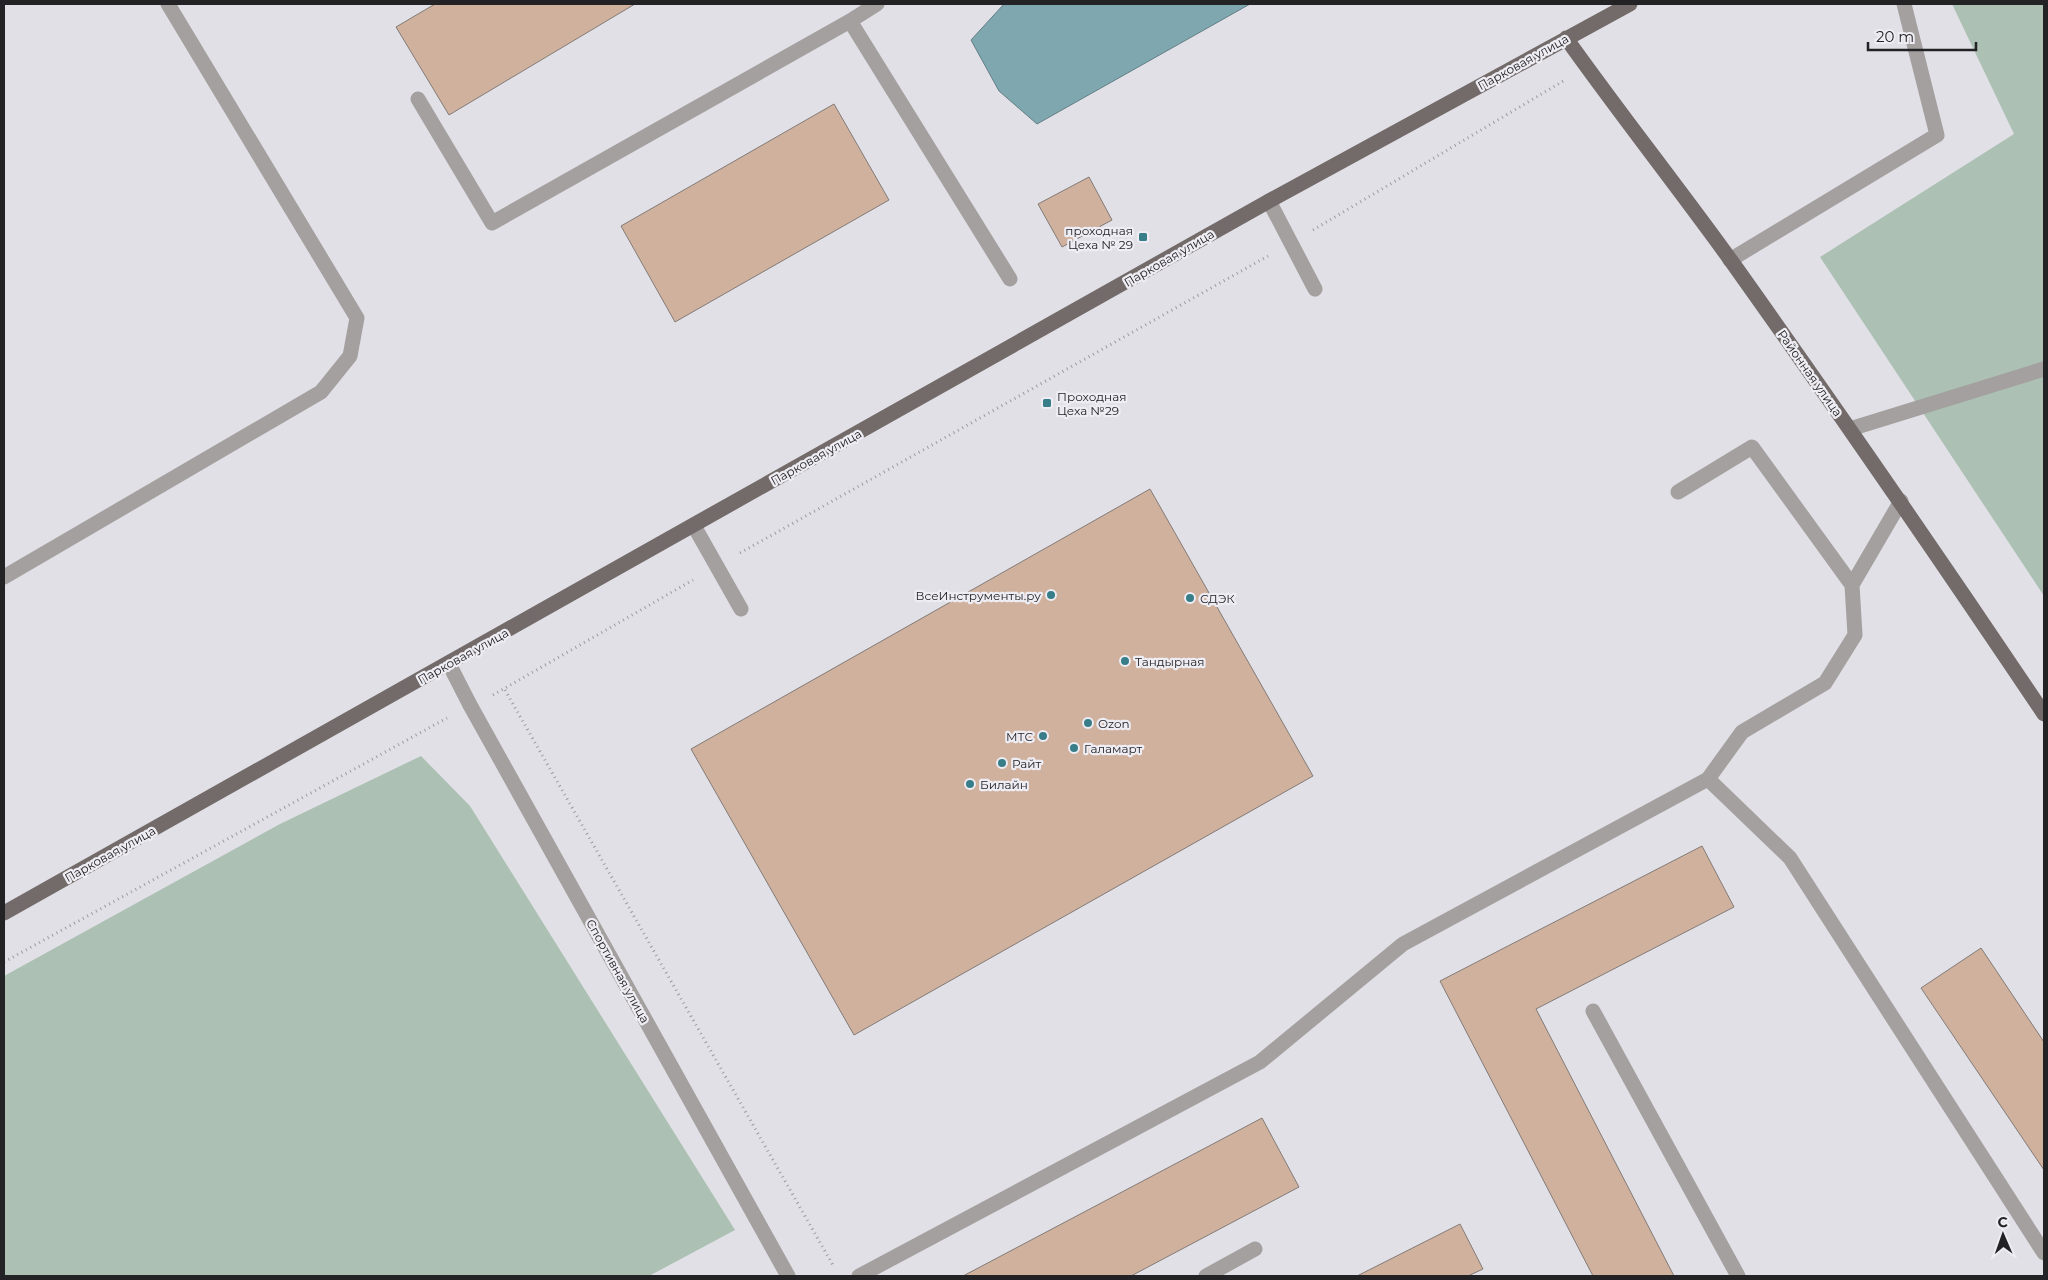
<svg xmlns="http://www.w3.org/2000/svg" width="2048" height="1280" font-family="Montserrat,sans-serif">
	<style>
		.green { fill: #acc0b4 }
		.water { fill: #7fa7af; stroke: #637f85 }
		.building { fill: #cfb19e; stroke: #827b77 }
		.lines { fill: none; stroke-linecap: round; stroke-linejoin: round }
		.path { stroke: #9d9ba0; stroke-width: 3; stroke-dasharray: 1 4; stroke-linecap: butt }
		.minor { stroke: #a4a09f; stroke-width: 15 }
		.major { stroke: #726b69; stroke-width: 15 }
		.poi-dot { fill: #387e89; stroke: #efedf4; stroke-width: 2 }
		.labels { text-anchor: middle; dominant-baseline: central; stroke-width: 4.5; stroke-linejoin: round; paint-order: stroke }
		.street-label { font-size: 12px; fill: #232224; stroke: #efedf4 }
		.poi-label { font-size: 12px; fill: #232224; stroke: #efedf4; text-anchor: start }
	</style>
	<rect width="100%" height="100%" fill="#e2e0e7"/>
	<path class="green" d="M 1952,4 L 2044,4 L 2044,596 L 1820,257 L 2014,134 Z
		M 421,756 L 470,806 L 735,1230 L 649,1276 L 4,1276 L 4,976 L 280,824 Z"/>
	<path class="water" d="M 1004,4 L 1250,4 L 1037,124 L 999,91 L 971,40 Z"/>
	<path class="building" d="M 435,4 L 635,4 L 449,115 L 396,27 Z
		M 834,104 L 889,200 L 675,322 L 621,226 Z
		M 1089,177 L 1112,220 L 1062,247 L 1038,204 Z
		M 1150,489 L 1313,776 L 854,1035 L 691,749 Z
		M 1702,846 L 1734,907 L 1536,1009 L 1674,1276 L 1593,1276 L 1440,981 Z
		M 1981,948 L 2044,1042 L 2044,1170 L 1921,988 Z
		M 1262,1118 L 1299,1187 L 1131,1276 L 963,1276 Z
		M 1460,1224 L 1483,1269 L 1468,1276 L 1357,1276 Z"/>
	<g class="lines">
		<path class="path" d="M 1313,230 L 1565,80
			M 740,553 L 1268,256
			M 505,690 L 834,1267
			M 493,695 L 693,580
			M 4,962 L 447,718"/>
		<path class="minor" d="M 850,21 L 877,4
			M 418,99 L 492,223 L 850,21 L 1010,279
			M 1269,201 L 1315,289
			M 1730,260 L 1937,135 L 1904,4
			M 1850,429 L 2044,369
			M 1678,492 L 1752,447 L 1852,585 L 1855,635 L 1825,683 L 1742,732 L 1708,779
			M 694,526 L 741,609
			M 4,577 L 321,392 L 350,356 L 357,318 L 168,4
			M 1852,585 L 1901,501
			M 449,664 L 470,705 L 788,1276
			M 1593,1011 L 1738,1276
			M 859,1276 L 1260,1062 L 1403,944 L 1708,779 L 1790,858 L 2044,1253
			M 1206,1276 L 1255,1249"/>
		<path class="major" d="M 1566,38 C 1620,114 1678,187 1732,262 C 1838,411 1942,562 2044,714
			M 4,913 L 1269,201 L 1630,4"/>
	</g>
	<g class="poi-dot">
		<rect x="1138" y="232" width="10" height="10" rx="2.5"/>
		<rect x="1042" y="398" width="10" height="10" rx="2.5"/>
		<circle cx="1051" cy="595" r="5"/>
		<circle cx="1190" cy="598" r="5"/>
		<circle cx="1125" cy="661" r="5"/>
		<circle cx="1088" cy="723" r="5"/>
		<circle cx="1043" cy="736" r="5"/>
		<circle cx="1074" cy="748" r="5"/>
		<circle cx="1002" cy="763" r="5"/>
		<circle cx="970" cy="784" r="5"/>
	</g>
	<g class="labels">
		<g class="street-label">
			<text transform="translate(1523 62) rotate(-29)">Парковая улица</text>
			<text transform="translate(1169 258) rotate(-30)">Парковая улица</text>
			<text transform="translate(1810 373) rotate(55)">Районная улица</text>
			<text transform="translate(816 457) rotate(-29)">Парковая улица</text>
			<text transform="translate(463 656) rotate(-29)">Парковая улица</text>
			<text transform="translate(110 854) rotate(-29)">Парковая улица</text>
			<text transform="translate(618 971) rotate(61)">Спортивная улица</text>
		</g>
		<g class="poi-label">
			<text x="1133" y="230" text-anchor="end">проходная<tspan x="1133" dy="14">Цеха № 29</tspan></text>
			<text x="1057" y="396">Проходная<tspan x="1057" dy="14">Цеха №29</tspan></text>
			<text x="1041" y="595" text-anchor="end">ВсеИнструменты.ру</text>
			<text x="1200" y="598">СДЭК</text>
			<text x="1135" y="661">Тандырная</text>
			<text x="1098" y="723">Ozon</text>
			<text x="1033" y="736" text-anchor="end">МТС</text>
			<text x="1084" y="748">Галамарт</text>
			<text x="1012" y="763">Райт</text>
			<text x="980" y="784">Билайн</text>
		</g>
	</g>
	<rect width="2048" height="1280" fill="none" stroke="#232224" stroke-width="10"/>
	<g transform="translate(2003 1235) rotate(358)" stroke="#efedf4" stroke-width="4" paint-order="stroke">
	<path d="M0-4L9 19L0 12L-9 19Z" fill="#232224"/>
	<text y="-8" font-size="14" font-weight="bold" text-anchor="middle" fill="#232224">С</text>
	</g>
	<path d="M1868 42v8h108v-8" fill="none" stroke="#232224" stroke-width="2.5"/>
	<text x="1876" y="42" font-size="15" fill="#232224" stroke="#efedf4" stroke-width="4" paint-order="stroke">20 m</text>
</svg>
